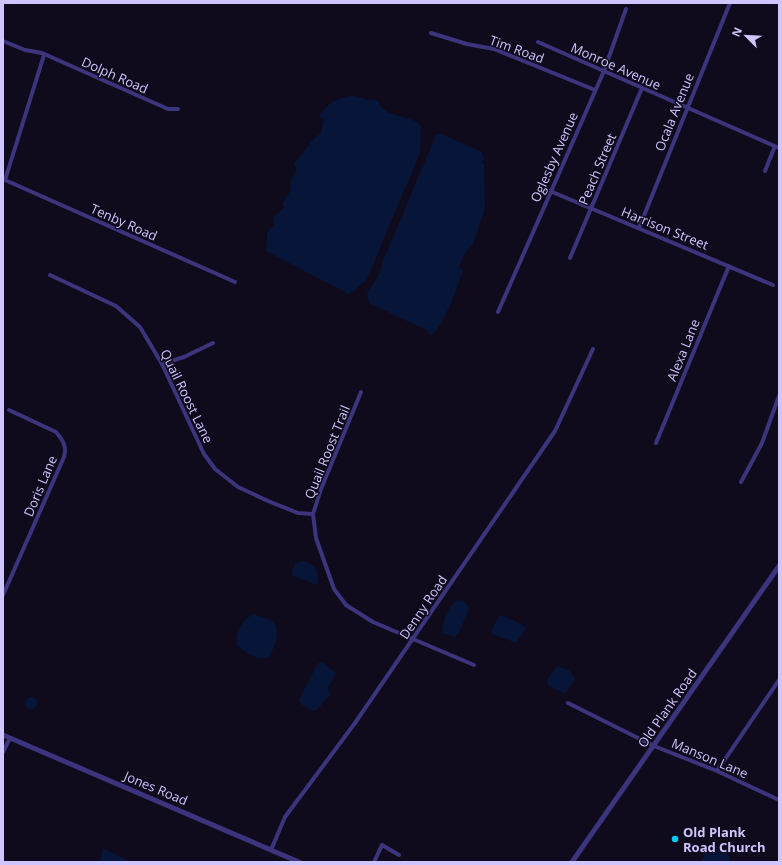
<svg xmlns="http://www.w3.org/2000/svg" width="782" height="865" font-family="'Open Sans',sans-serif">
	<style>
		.water { fill: #071638 }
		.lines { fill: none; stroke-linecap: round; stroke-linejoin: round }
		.minor { stroke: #3c347c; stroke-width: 4 }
		.tertiary { stroke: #3c347c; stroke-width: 5 }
		.poi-dot { fill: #00c8f0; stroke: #0f0b1c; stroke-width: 1.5 }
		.labels { text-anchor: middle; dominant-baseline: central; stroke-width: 3; stroke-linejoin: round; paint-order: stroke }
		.street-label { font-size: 13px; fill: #d0c5ff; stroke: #0f0b1c }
		.poi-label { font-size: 13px; font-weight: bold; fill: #d0c5ff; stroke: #0f0b1c; text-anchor: start }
	</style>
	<rect width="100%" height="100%" fill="#0f0b1c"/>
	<path class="water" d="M 352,95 L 368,100 L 371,99 L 378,101 C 386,120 409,113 421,126 L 420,153 L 367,279 L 353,292 L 345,295 L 345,292 L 266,251 L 267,234 L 271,227 L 275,227 L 273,221 L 275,216 L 285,207 L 282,204 L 291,190 L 290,181 L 297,170 L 294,164 C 304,153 309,141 321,133 L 324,119 L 319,117 C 328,102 336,100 352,95 Z
		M 442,134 L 482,152 L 484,160 L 481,162 L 484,164 L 485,208 L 472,246 L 466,251 L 459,267 L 463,271 C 458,284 442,332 430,336 L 428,331 L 369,303 L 367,293 C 373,284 381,274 382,263 L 436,135 Z
		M 301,561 C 314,561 321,573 317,585 L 293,576 L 292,573 L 295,564 Z
		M 457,600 L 464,601 L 469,608 L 459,633 L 454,637 L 443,633 L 442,630 C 443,621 449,605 457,600 Z
		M 253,614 C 269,619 281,621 276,641 C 274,647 272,653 267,658 C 256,660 245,653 237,645 C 234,633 243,620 253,614 Z
		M 500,615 L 517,622 L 526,628 L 516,643 L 493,634 L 491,630 Z
		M 318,663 L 324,663 L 336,673 L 327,689 L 331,694 L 316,711 C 309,710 303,706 299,702 L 300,698 Z
		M 558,666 L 570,671 L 575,679 L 565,694 L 548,685 L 547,681 L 552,672 Z
		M25 703a6 6 0 1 1 12 0a6 6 0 1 1-12 0Z
		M 712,844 L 728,851 L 730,859 L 727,862 L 701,862 L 709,846 Z
		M 103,848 L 131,862 L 100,862 Z"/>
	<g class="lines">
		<path class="minor" d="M 431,33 L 467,44 L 494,49 L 595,90
			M 3,41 L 25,50 L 42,53 L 168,109 L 178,109
			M 538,42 L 779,148
			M 44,55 L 5,180 L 235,282
			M 765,171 L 775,146
			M 550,191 L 773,285
			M 639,228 L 730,3
			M 570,258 L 642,88
			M 50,275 L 116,306 L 140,327 L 162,364 L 204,454 L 215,469 L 238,487 L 268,501 L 298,513 L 313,514
			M 498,312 L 604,71 L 626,9
			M 162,364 L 184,357 L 213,343
			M 361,392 L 321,489 L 313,514 L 316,538 L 334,589 L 346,605 L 373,622 L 474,665
			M 656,443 L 729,266
			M 741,482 L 762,443 L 779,396
			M 3,595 L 64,457 C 67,447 63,440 56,432 L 9,410
			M 568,703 L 654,746 L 717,771 L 779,800
			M 3,752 L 10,738
			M 717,771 L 779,680
			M 271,850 L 285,817 L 355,723 L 555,431 L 593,349
			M 374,862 L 382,845 L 399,855"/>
		<path class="tertiary" d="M 3,735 L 299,862
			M 572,862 L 779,566"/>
	</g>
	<circle class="poi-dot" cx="675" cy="839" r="4"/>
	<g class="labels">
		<g class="street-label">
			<text transform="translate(517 49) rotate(20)">Tim Road</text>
			<text transform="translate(616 66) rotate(24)">Monroe Avenue</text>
			<text transform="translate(115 75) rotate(24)">Dolph Road</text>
			<text transform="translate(674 112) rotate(-68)">Ocala Avenue</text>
			<text transform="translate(554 157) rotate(-66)">Oglesby Avenue</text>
			<text transform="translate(597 169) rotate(-67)">Peach Street</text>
			<text transform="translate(124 222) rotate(24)">Tenby Road</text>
			<text transform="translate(665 228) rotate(22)">Harrison Street</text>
			<text transform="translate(683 350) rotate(-68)">Alexa Lane</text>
			<text transform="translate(187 396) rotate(64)">Quail Roost Lane</text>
			<text transform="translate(327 452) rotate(-68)">Quail Roost Trail</text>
			<text transform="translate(40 486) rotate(-67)">Doris Lane</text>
			<text transform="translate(423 607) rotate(-56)">Denny Road</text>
			<text transform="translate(667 708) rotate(-55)">Old Plank Road</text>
			<text transform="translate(710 758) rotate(23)">Manson Lane</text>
			<text transform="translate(156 788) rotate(23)">Jones Road</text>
		</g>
		<g class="poi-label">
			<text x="683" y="832">Old Plank<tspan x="683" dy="15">Road Church</tspan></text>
		</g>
	</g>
	<rect width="782" height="865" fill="none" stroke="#d0c5ff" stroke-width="8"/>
	<g transform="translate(746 36) rotate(294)" stroke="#0f0b1c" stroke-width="3" paint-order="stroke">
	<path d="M0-3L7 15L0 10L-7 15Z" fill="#d0c5ff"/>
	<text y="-6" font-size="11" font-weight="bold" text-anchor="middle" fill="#d0c5ff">N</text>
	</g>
</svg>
